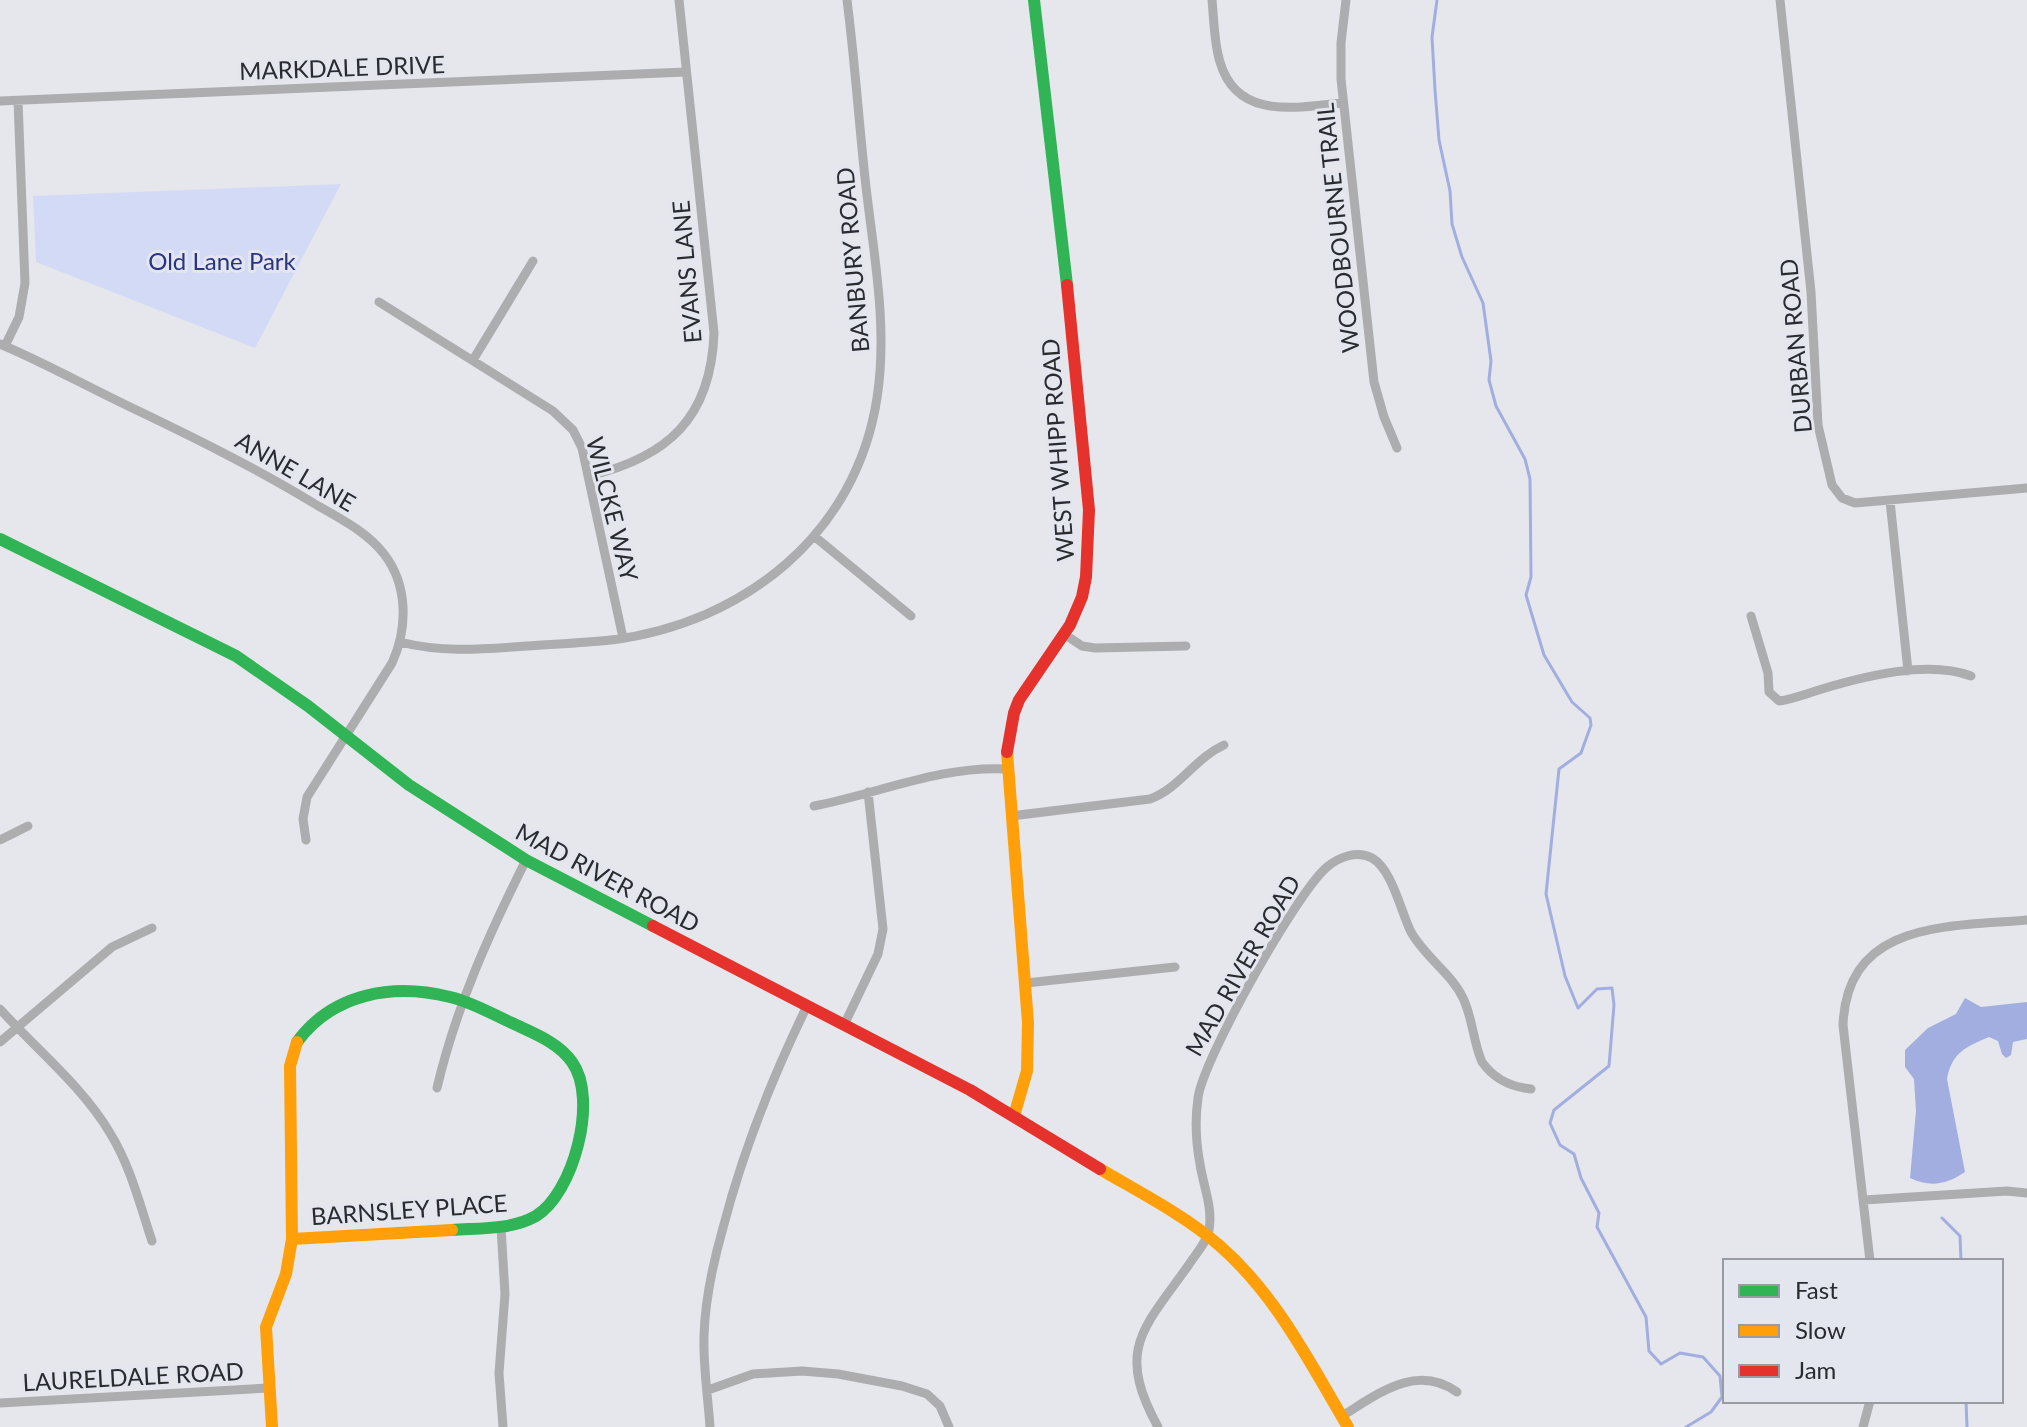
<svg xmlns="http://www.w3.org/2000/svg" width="2027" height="1427" font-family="Lato,sans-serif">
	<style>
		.green { fill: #d3daf5 }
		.water { fill: #a1aedf }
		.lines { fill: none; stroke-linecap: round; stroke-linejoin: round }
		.stream { stroke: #a1aedf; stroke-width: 3 }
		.street { stroke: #adadaf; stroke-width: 9 }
		.fast { stroke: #30b455; stroke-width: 12 }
		.slow { stroke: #ff9f0a; stroke-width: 12 }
		.jam { stroke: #e5322d; stroke-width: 12 }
		.labels { text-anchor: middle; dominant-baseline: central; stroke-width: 6; stroke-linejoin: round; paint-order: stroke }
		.street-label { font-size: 24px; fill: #2a2b2e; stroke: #e3e6ef }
		.park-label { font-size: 24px; fill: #2a3484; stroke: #e3e6ef }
	</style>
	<rect width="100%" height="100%" fill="#e6e7ec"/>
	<path class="green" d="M 341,184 L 255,348 L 36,262 L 33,196 Z"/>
	<path class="water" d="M 1965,998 L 1981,1007 L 2027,1002 L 2027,1039 L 2013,1042 L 2011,1055 L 2006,1058 L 2002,1054 L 1998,1041 L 1989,1037 C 1966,1047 1952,1052 1947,1079 L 1965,1172 C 1947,1184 1931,1188 1910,1178 L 1916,1111 L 1914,1079 L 1905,1067 L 1905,1050 L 1928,1028 L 1956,1014 Z"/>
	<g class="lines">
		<path class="stream" d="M 1437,0 L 1432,37 L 1435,90 L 1439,140 L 1450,191 L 1452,224 L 1462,257 L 1483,303 L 1491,361 L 1489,380 L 1496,406 L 1525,459 L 1530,479 L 1531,577 L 1526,595 L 1544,655 L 1572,702 L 1590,718 L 1591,725 L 1581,753 L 1559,769 L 1546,894 L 1565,976 L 1578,1008 L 1597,989 L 1612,988 L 1614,1005 L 1609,1066 L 1554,1110 L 1550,1123 L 1560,1145 L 1574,1154 L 1581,1178 L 1599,1213 L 1597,1227 L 1646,1317 L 1649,1351 L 1661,1364 L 1680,1353 L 1703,1357 L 1720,1376 L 1722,1397 L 1711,1412 L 1686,1427
			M 1942,1218 L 1960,1236 L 1961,1261
			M 1966,1401 L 1967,1427"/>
		<path class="street" d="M 1212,0 C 1214,20 1214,43 1220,62 C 1237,121 1298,107 1343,103
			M 1346,0 L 1341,43 L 1341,79 L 1374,382 L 1384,417 L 1397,448
			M 1780,0 L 1811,292 L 1818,425 L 1832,485 L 1842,498 L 1855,503 L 2027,488
			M 0,101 L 686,72
			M 379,302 L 553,411 L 573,430 L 582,448 L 623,638
			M 0,344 C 43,362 84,385 126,405 C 191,436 254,467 315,504 C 339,518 366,531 384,554 C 408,585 408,628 392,663 L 307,797 L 303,819 L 306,840
			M 5,346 L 19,317 L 25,283 L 18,101
			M 473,360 L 533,261
			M 589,476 C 668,457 711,418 714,333 L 679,0
			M 1890,501 L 1908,671
			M 814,536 L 911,616
			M 1751,616 L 1768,673 L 1769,692 L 1779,701 C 1794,699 1808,693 1822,689 C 1865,676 1928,660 1971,676
			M 1064,634 L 1082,646 L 1095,648 L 1186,646
			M 400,642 C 443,653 483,649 527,646 C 555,644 583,643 611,640 C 744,623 856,535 877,398 C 888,328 874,256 866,187 C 859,125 855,62 847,0
			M 814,806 C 877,794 942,765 1007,769
			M 1011,816 L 1150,799 C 1180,788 1195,758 1224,745
			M 0,840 L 28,826
			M 1026,983 L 1175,967
			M 0,1009 C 36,1049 82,1086 110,1133 C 130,1165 140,1205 152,1241
			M 845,1023 L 878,954 L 883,929 L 868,792
			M 0,1042 L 112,947 L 152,928
			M 437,1088 C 456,1007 489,934 526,860
			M 1864,1200 L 2007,1191 L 2027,1193
			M 501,1227 L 505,1294 L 499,1373 L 503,1427
			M 1870,1261 L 1843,1025 C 1847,920 1949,927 2027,920
			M 708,1390 L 753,1374 L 802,1371 L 838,1374 L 902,1386 L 927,1394 L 940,1406 L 949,1427
			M 0,1403 L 268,1388
			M 1342,1416 C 1378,1394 1416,1363 1457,1392
			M 710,1427 C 708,1397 703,1366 704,1336 C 705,1299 713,1263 723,1228 C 743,1150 772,1078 807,1006
			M 1158,1427 C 1116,1350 1142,1330 1188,1266 C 1195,1255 1207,1242 1209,1230 C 1213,1207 1203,1185 1200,1164 C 1196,1143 1195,1119 1198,1098 C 1203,1059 1297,892 1327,867 C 1339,857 1357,850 1372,858 C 1392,869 1401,912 1411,932 C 1425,957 1451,973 1463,998 C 1473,1019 1473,1042 1482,1062 C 1494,1079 1511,1087 1531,1089
			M 1863,1427 L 1870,1401"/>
		<path class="fast" d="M 1034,0 L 1067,285
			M 0,539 L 236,656 L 308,706 L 409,785 L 526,860 L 653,926
			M 297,1042 C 333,993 393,983 450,997 C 472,1002 492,1014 512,1023 C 533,1033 558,1042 572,1062 C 599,1099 573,1194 536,1216 C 511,1230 480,1228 452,1230"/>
		<path class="slow" d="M 1007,752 L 1028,1023 L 1027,1071 L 1014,1116
			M 1100,1169 C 1139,1192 1186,1216 1220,1246 C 1277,1296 1310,1363 1348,1427
			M 292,1239 L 452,1230
			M 272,1427 L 266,1327 L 286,1274 L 292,1239 L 290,1066 L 297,1042"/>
		<path class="jam" d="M 1007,752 L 1014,713 L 1019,700 L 1070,625 L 1082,597 L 1086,577 L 1089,510 L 1067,285
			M 653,926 L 970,1090 L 1100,1169"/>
	</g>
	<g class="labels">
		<g class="street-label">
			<text transform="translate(342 67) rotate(-2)">MARKDALE DRIVE</text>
			<text transform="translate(1337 228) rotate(-96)">WOODBOURNE TRAIL</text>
			<text transform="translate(852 260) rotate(-95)">BANBURY ROAD</text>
			<text transform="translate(686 272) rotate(-95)">EVANS LANE</text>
			<text transform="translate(1795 346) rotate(-95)">DURBAN ROAD</text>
			<text transform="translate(1057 450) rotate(-94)">WEST WHIPP ROAD</text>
			<text transform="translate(296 471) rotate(30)">ANNE LANE</text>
			<text transform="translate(613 509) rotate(76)">WILCKE WAY</text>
			<text transform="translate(608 877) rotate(28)">MAD RIVER ROAD</text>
			<text transform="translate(1242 965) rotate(-60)">MAD RIVER ROAD</text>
			<text transform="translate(409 1209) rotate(-4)">BARNSLEY PLACE</text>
			<text transform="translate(133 1376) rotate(-3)">LAURELDALE ROAD</text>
		</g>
		<g class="park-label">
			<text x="222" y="260">Old Lane Park</text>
		</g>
	</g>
	<rect x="1723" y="1259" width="280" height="144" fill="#e3e6ef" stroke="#999ba2" stroke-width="2"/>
	<rect x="1739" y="1285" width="40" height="12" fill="#30b455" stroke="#999ba2" stroke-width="2"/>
	<text x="1795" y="1299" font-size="24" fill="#2a2b2e">Fast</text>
	<rect x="1739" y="1325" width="40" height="12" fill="#ff9f0a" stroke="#999ba2" stroke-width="2"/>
	<text x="1795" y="1339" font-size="24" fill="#2a2b2e">Slow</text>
	<rect x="1739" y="1365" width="40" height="12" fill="#e5322d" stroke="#999ba2" stroke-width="2"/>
	<text x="1795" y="1379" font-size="24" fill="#2a2b2e">Jam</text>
</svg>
